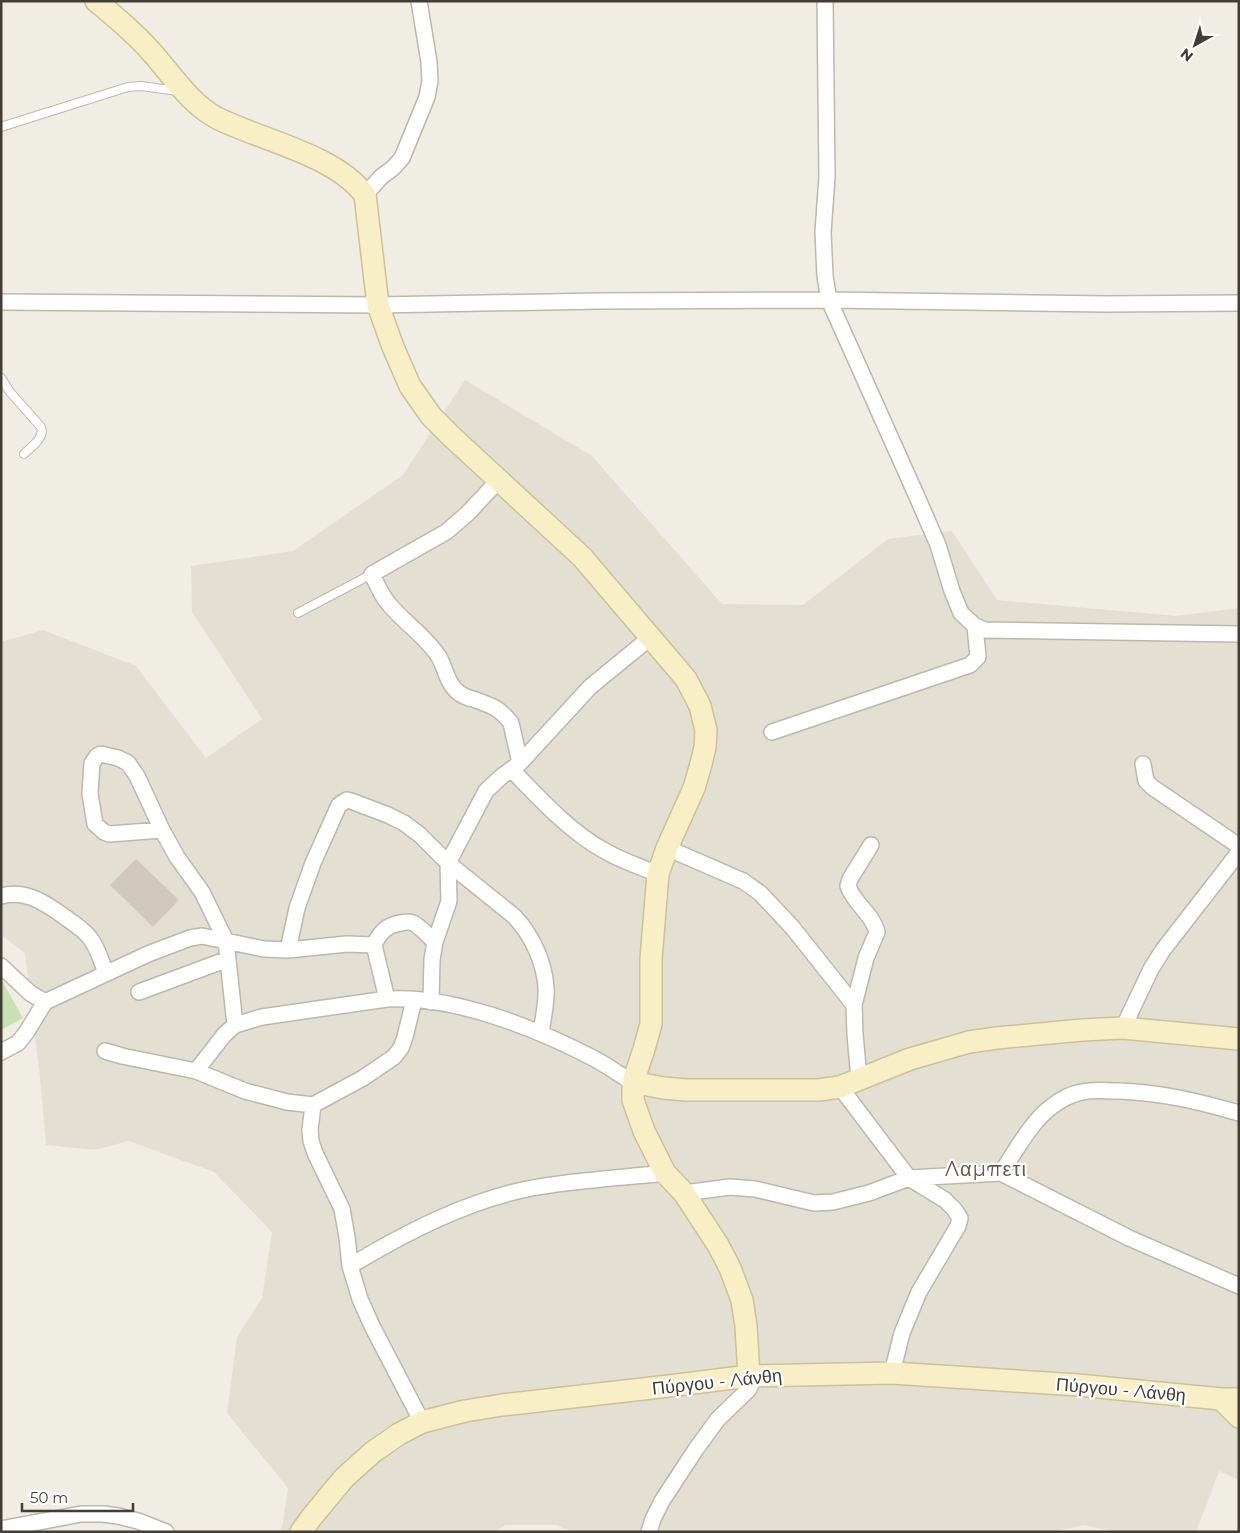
<svg xmlns="http://www.w3.org/2000/svg" width="1240" height="1533" font-family="Montserrat,sans-serif">
	<style>
		.residential { fill: #e4dfd3 }
		.green { fill: #c9e1b1 }
		.building { fill: #d1c9bb }
		.lines { fill: none; stroke-linecap: round; stroke-linejoin: round }
		.lane-casing { stroke: #beb8ab; stroke-width: 10 }
		.street-casing { stroke: #beb8ab; stroke-width: 18 }
		.secondary-casing { stroke: #ccc198; stroke-width: 24 }
		.lane { stroke: #fff; stroke-width: 8 }
		.street { stroke: #fff; stroke-width: 15 }
		.secondary { stroke: #f9efc6; stroke-width: 21 }
		.labels { text-anchor: middle; dominant-baseline: central; stroke-width: 4.5; stroke-linejoin: round; paint-order: stroke }
		.street-label { font-size: 18px; fill: #423d35; stroke: #fff }
		.quarter-label { font-size: 20px; letter-spacing: 1px; fill: #635c4d; stroke: #fff }
	</style>
	<rect width="100%" height="100%" fill="#f0ede4"/>
	<path class="residential" d="M 465,380 L 592,456 L 722,604 L 803,605 L 888,539 L 952,531 L 997,600 L 1176,616 L 1239,608 L 1239,1480 L 1219,1471 L 1196,1532 L 1116,1532 L 1084,1525 L 1052,1532 L 573,1532 L 557,1525 L 505,1525 L 496,1532 L 280,1532 L 283,1523 L 288,1488 L 227,1413 L 237,1337 L 262,1298 L 272,1232 L 214,1172 L 129,1141 L 94,1150 L 46,1145 L 40,1077 L 25,953 L 1,935 L 1,642 L 43,630 L 136,666 L 206,758 L 262,719 L 192,612 L 191,566 L 293,551 L 403,475 Z"/>
	<path class="green" d="M 1,979 L 23,1018 L 1,1030 Z"/>
	<path class="building" d="M 136,859 L 179,900 L 153,927 L 110,885 Z"/>
	<g class="lines">
		<defs>
			<path id="lane" d="M 1,127 L 128,87 L 141,86 L 178,91
				M 1,378 L 10,392 L 41,427 C 45,438 31,447 24,454
				M 298,613 L 372,574"/>
			<path id="street" d="M 825,1 L 827,177 L 823,232 L 825,276 L 829,300 L 918,499 L 938,545 L 952,591 L 961,613 L 975,626 L 985,630 L 1239,634
				M 365,195 L 381,177 L 393,168 L 402,158 L 427,97 L 430,81 L 429,62 L 419,1
				M 1,302 L 378,305 L 600,301 L 829,300 L 1105,304 L 1239,303
				M 499,480 L 467,514 L 446,532 L 372,574 C 377,585 381,595 389,604 C 404,623 426,636 439,657 C 446,669 447,684 459,693 C 463,696 468,698 473,699 C 490,705 500,708 511,723 L 520,763
				M 772,732 L 970,665 L 978,657 L 975,626
				M 1143,764 L 1146,781 L 1152,787 L 1239,846
				M 512,770 C 538,797 571,833 605,851 C 622,861 641,867 658,874
				M 162,830 L 109,834 L 104,832 L 95,824 L 90,794 L 92,763 L 97,756 L 101,754 L 118,758 L 128,763 L 137,776 L 162,830 L 177,857 L 202,892 L 226,941 L 235,1025
				M 667,848 L 743,881 L 760,893 L 792,927 L 854,1005
				M 1,896 C 28,889 48,905 69,920 C 76,925 84,930 90,938 C 98,948 101,961 106,973
				M 374,945 C 380,932 387,925 401,923 C 405,922 409,921 413,923 C 421,927 428,936 435,942
				M 288,950 L 297,908 L 313,863 L 339,805 L 347,800 L 351,801 L 388,815 L 404,823 L 420,835 L 448,863 L 515,917 C 532,936 544,961 546,987 C 547,1002 543,1018 541,1033
				M 1,966 L 30,993 L 45,1002
				M 139,992 L 228,959
				M 431,1002 L 432,959 L 435,942 L 449,901 L 448,863 L 486,791 L 502,776 L 520,763 L 590,687 L 651,637
				M 1123,1028 L 1151,969 L 1163,950 L 1239,852
				M 105,1051 L 122,1056 L 196,1071 L 224,1035 L 235,1025 L 262,1017 L 387,999
				M 1,1052 L 18,1043 L 26,1033 L 45,1002 L 148,954 L 190,938 L 202,936 L 264,949 L 288,950 L 347,944 L 374,945 L 387,999 C 453,995 535,1028 593,1058 C 607,1065 619,1075 633,1082
				M 196,1071 L 245,1091 L 287,1102 L 313,1105 L 363,1078 L 394,1057 L 401,1048 L 405,1037 L 414,1000
				M 859,1079 L 855,1034 L 854,1005 L 866,958 L 877,932 C 873,914 854,904 848,886 L 850,879 L 871,845
				M 840,1087 L 909,1178 L 945,1200 L 954,1209 L 960,1218 L 958,1226 L 919,1292 L 902,1333 L 892,1373
				M 313,1105 L 310,1130 L 311,1141 L 315,1153 L 342,1209 L 347,1237 L 350,1266 L 360,1299 L 372,1326 L 422,1422
				M 1001,1173 C 1015,1152 1031,1122 1051,1107 C 1060,1100 1070,1094 1082,1092 C 1094,1089 1107,1091 1120,1091 C 1163,1093 1197,1101 1239,1113
				M 684,1193 L 730,1187 L 755,1189 L 814,1203 L 833,1202 L 869,1193 L 909,1178 L 1001,1173 L 1129,1238 L 1239,1286
				M 350,1266 C 405,1233 468,1200 532,1188 C 576,1180 621,1178 665,1173
				M 1,1529 L 81,1514 L 103,1514 L 118,1516 L 138,1521 L 166,1532
				M 649,1532 L 653,1519 L 662,1501 L 696,1449 L 718,1419 L 749,1389 L 751,1384 L 749,1376"/>
			<path id="secondary" d="M 96,1 C 117,18 138,36 155,56 C 174,78 191,104 217,118 C 263,141 334,154 365,195 L 378,305 L 393,347 L 410,386 L 431,416 L 452,437 L 582,557 L 686,679 L 700,706 L 706,730 L 705,747 L 701,764 L 694,788 L 667,848 L 658,874 L 651,959 L 651,1024 L 644,1049 L 633,1082 L 633,1100 L 644,1131 L 665,1173 L 684,1193 L 718,1245 L 730,1268 L 742,1300 L 746,1326 L 749,1376
				M 633,1082 L 663,1088 L 687,1090 L 818,1090 L 840,1087 L 910,1059 L 969,1042 L 997,1038 L 1082,1030 L 1123,1028 L 1239,1039
				M 1221,1399 L 1239,1417
				M 301,1532 L 311,1518 L 344,1478 L 373,1452 L 399,1434 L 422,1422 L 465,1411 L 502,1405 L 669,1386 L 749,1376 L 892,1373 L 1078,1385 L 1221,1399 L 1239,1399"/>
		</defs>
		<use href="#lane" class="lane-casing"/>
		<use href="#street" class="street-casing"/>
		<use href="#secondary" class="secondary-casing"/>
		<use href="#lane" class="lane"/>
		<use href="#street" class="street"/>
		<use href="#secondary" class="secondary"/>
	</g>
	<g class="labels">
		<g class="street-label">
			<text transform="translate(717 1382) rotate(-6)">Πύργου - Λάνθη</text>
			<text transform="translate(1121 1390) rotate(5)">Πύργου - Λάνθη</text>
		</g>
		<g class="quarter-label">
			<text x="986" y="1169">Λαμπετι</text>
		</g>
	</g>
	<rect width="1240" height="1533" fill="none" stroke="#423d35" stroke-width="5"/>
	<g transform="translate(1195 45) rotate(219)" stroke="#ffffff" stroke-width="4" paint-order="stroke">
	<path d="M0-4L9 19L0 12L-9 19Z" fill="#423d35"/>
	<text y="-8" font-size="14" font-weight="bold" text-anchor="middle" fill="#423d35">N</text>
	</g>
	<path d="M22 1503v8h111v-8" fill="none" stroke="#423d35" stroke-width="2.5"/>
	<text x="30" y="1503" font-size="15" fill="#423d35" stroke="#ffffff" stroke-width="4" paint-order="stroke">50 m</text>
</svg>
